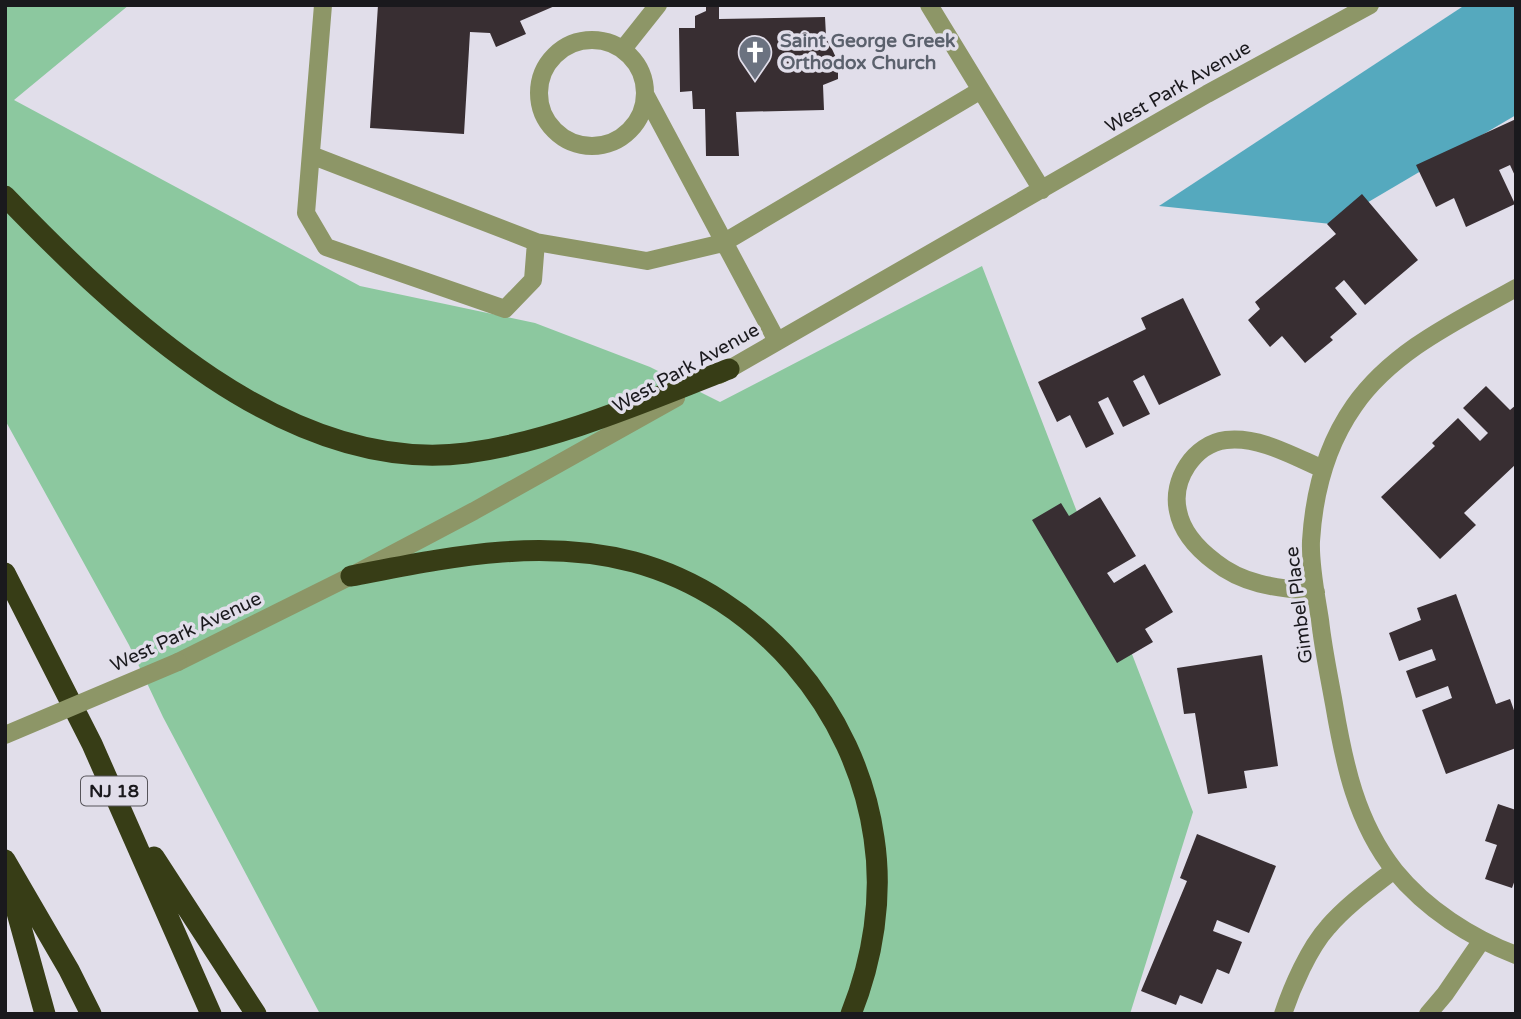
<svg xmlns="http://www.w3.org/2000/svg" width="1521" height="1019" font-family="'Varela Round',sans-serif">
	<style>
		.green { fill: #8cc89f }
		.water { fill: #55a9be }
		.building { fill: #382e32 }
		.lines { fill: none; stroke-linecap: round; stroke-linejoin: round }
		.minor { stroke: #8d9667; stroke-width: 18 }
		.highway { stroke: #373d16; stroke-width: 21 }
		.minor-bridge { stroke: #8d9667; stroke-width: 18 }
		.labels { text-anchor: middle; dominant-baseline: central; stroke-width: 7; stroke-linejoin: round; paint-order: stroke }
		.shield { fill: #e1deea; stroke: #56545a; stroke-width: 2 }
		.shield-label { font-size: 18px; font-weight: bold; fill: #1a191d }
		.worship-label { font-size: 19px; font-weight: bold; fill: #5b616d; stroke: #e1deea; text-anchor: start }
		.street-label { font-size: 19px; fill: #1a191d; stroke: #e1deea }
	</style>
	<rect width="100%" height="100%" fill="#e1deea"/>
	<path class="green" d="M 5,5 L 129,5 L 14,100 L 360,286 L 535,323 L 650,367 L 720,402 L 982,266 L 1193,812 L 1130,1014 L 320,1014 L 163,717 L 129,645 L 5,420 Z"/>
	<path class="water" d="M 1465,5 L 1516,5 L 1516,115 L 1331,224 L 1159,206 Z"/>
	<path class="building" d="M 378,5 L 557,5 L 520,21 L 526,34 L 496,47 L 490,33 L 470,32 L 464,134 L 370,128 Z
		M 706,5 L 719,5 L 719,19 L 825,17 L 826,36 L 838,62 L 838,79 L 823,85 L 824,110 L 736,112 L 739,156 L 706,156 L 705,109 L 693,109 L 692,91 L 680,92 L 679,28 L 695,28 L 695,16 L 706,11 Z
		M 1516,119 L 1516,178 L 1510,165 L 1499,170 L 1515,204 L 1466,227 L 1454,198 L 1436,207 L 1416,165 Z
		M 1362,194 L 1418,260 L 1365,305 L 1344,280 L 1335,288 L 1357,314 L 1330,337 L 1333,340 L 1305,363 L 1282,336 L 1270,347 L 1248,320 L 1260,309 L 1255,302 L 1336,234 L 1327,224 Z
		M 1183,298 L 1221,375 L 1159,405 L 1144,375 L 1133,381 L 1150,414 L 1123,427 L 1108,397 L 1098,402 L 1114,434 L 1086,448 L 1070,415 L 1057,422 L 1038,382 L 1146,329 L 1141,318 Z
		M 1486,386 L 1510,410 L 1516,405 L 1516,464 L 1464,513 L 1476,525 L 1440,559 L 1381,497 L 1435,446 L 1432,443 L 1458,418 L 1480,441 L 1488,433 L 1463,408 Z
		M 1100,497 L 1136,556 L 1107,573 L 1114,583 L 1145,564 L 1173,612 L 1145,629 L 1153,642 L 1117,663 L 1032,520 L 1061,503 L 1069,516 Z
		M 1456,594 L 1496,704 L 1510,699 L 1516,716 L 1516,748 L 1446,774 L 1422,710 L 1452,698 L 1448,686 L 1416,698 L 1406,671 L 1436,660 L 1432,649 L 1399,661 L 1389,633 L 1421,620 L 1417,608 Z
		M 1262,655 L 1278,766 L 1244,771 L 1247,788 L 1208,794 L 1195,713 L 1184,714 L 1177,668 Z
		M 1498,804 L 1516,810 L 1516,877 L 1512,888 L 1485,879 L 1497,845 L 1485,841 Z
		M 1197,834 L 1276,866 L 1249,933 L 1217,920 L 1213,931 L 1242,942 L 1229,974 L 1217,969 L 1202,1004 L 1180,995 L 1176,1005 L 1141,991 L 1187,881 L 1180,878 Z"/>
	<g class="lines">
		<path class="minor" d="M 929,5 L 1042,190
			M539 93a53 53 0 1 1 106 0a53 53 0 1 1-106 0Z
			M 623,49 L 658,5
			M 645,94 L 777,341
			M 311,155 L 536,242 L 533,280 L 505,309 L 326,247 L 306,213 L 323,5
			M 536,242 L 647,261 L 723,243 L 981,90
			M 1516,288 C 1459,320 1393,350 1354,406 C 1326,446 1314,492 1311,541 C 1310,566 1316,594 1320,620 C 1323,648 1329,676 1334,704 C 1344,763 1356,822 1395,871 C 1426,909 1471,938 1516,955
			M 719,375 L 1207,94 L 1370,5
			M 1316,592 C 1280,588 1245,586 1215,562 C 1199,550 1182,532 1178,511 C 1171,480 1194,444 1226,440 C 1259,436 1293,456 1323,469
			M 178,662 L 351,576 L 474,511 L 676,398
			M 1283,1014 C 1292,987 1309,948 1328,927 C 1347,905 1371,888 1394,870
			M 1428,1014 L 1445,994 L 1482,940"/>
		<path class="highway" d="M 5,196 C 120,315 287,476 467,453 C 556,441 646,401 729,369
			M 5,573 L 92,744 L 211,1014
			M 351,576 C 446,558 538,537 634,562 C 759,596 856,710 874,838 C 883,897 873,959 851,1014
			M 154,857 L 256,1014
			M 5,860 L 69,970 L 91,1014
			M 8,880 L 45,1014"/>
		<path class="minor-bridge" d="M 5,735 L 178,662"/>
	</g>
	<defs>
		<symbol id="church-pin" viewBox="-11 -11 22 30"><path d="M0 17L-7.5 6A9.5 9.5 0 1 1 7.5 6Z" fill="#6b7280" stroke="#e1deea"/><path d="M-1.2-6h2.4v3.5h3.3v2.4h-3.3V6h-2.4V-.1h-3.3v-2.4h3.3Z" fill="#fff"/></symbol>
	</defs>
	<g fill-rule="evenodd">
		<use href="#church-pin" x="736" y="33" width="38" height="52"/>
	</g>
	<g class="labels">
		<rect class="shield" x="81" y="776.5" width="66" height="29" rx="5"/>
		<g class="shield-label">
			<text x="114" y="791">NJ 18</text>
		</g>
		<g class="worship-label">
			<text x="780" y="41">Saint George Greek<tspan x="780" dy="22">Orthodox Church</tspan></text>
		</g>
		<g class="street-label">
			<text transform="translate(1178 87) rotate(-30)">West Park Avenue</text>
			<text transform="translate(686 368) rotate(-29)">West Park Avenue</text>
			<text transform="translate(1299 605) rotate(-97)">Gimbel Place</text>
			<text transform="translate(186 632) rotate(-25)">West Park Avenue</text>
		</g>
	</g>
	<rect width="1521" height="1019" fill="none" stroke="#1a191d" stroke-width="14"/>
</svg>
